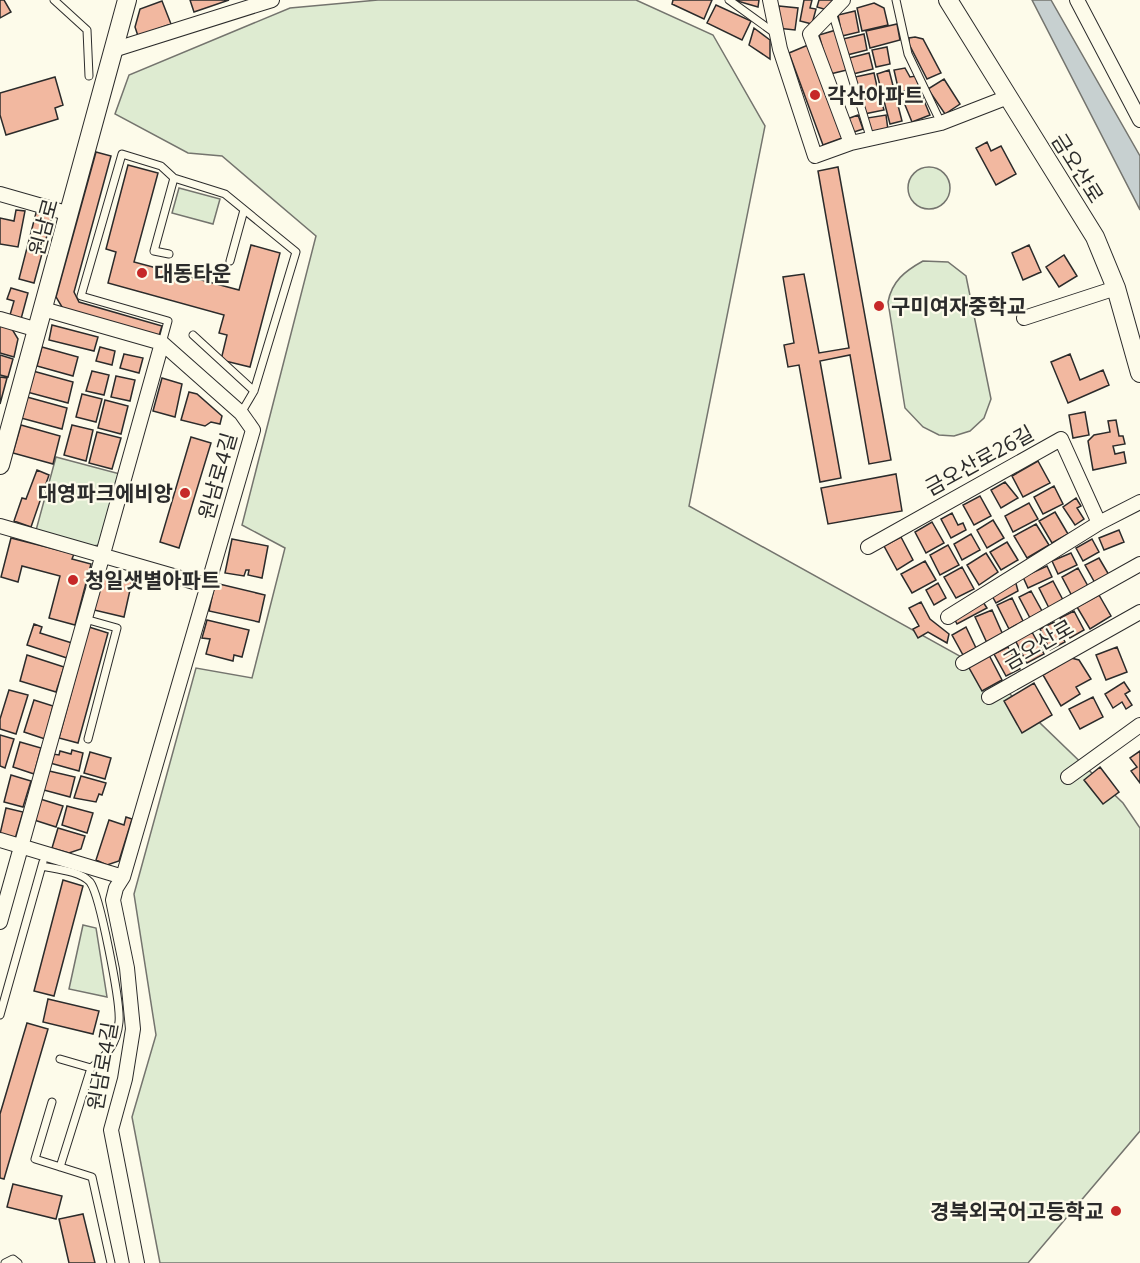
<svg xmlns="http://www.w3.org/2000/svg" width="1140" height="1263" font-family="'Open Sans','Noto Sans KR',sans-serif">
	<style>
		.green { fill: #deebd1; stroke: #74746e; stroke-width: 1.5 }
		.water { fill: #c7d0d0; stroke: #74746e; stroke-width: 1.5 }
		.building { fill: #f2b8a0; stroke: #2b2b2b; stroke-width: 1.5 }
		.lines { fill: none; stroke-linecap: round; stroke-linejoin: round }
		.lane-casing { stroke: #2b2b2b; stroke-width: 9 }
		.street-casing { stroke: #2b2b2b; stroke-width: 16 }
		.secondary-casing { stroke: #2b2b2b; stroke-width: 20 }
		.lane { stroke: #fdfbea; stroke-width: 7 }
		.street { stroke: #fdfbea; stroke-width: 14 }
		.secondary { stroke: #fdfbea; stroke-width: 18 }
		.poi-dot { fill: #c62828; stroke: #fdfbea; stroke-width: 2 }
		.labels { text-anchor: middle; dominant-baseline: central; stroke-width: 4.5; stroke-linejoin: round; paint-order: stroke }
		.poi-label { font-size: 21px; font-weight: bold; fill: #2b2b2b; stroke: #fdfbea; text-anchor: start }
		.street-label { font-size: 21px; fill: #2b2b2b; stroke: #fdfbea }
	</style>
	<rect width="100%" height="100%" fill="#fdfbea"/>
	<path class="green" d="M 378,0 L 636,0 L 713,35 L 765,126 L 689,506 L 985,670 L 1123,803 L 1140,828 L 1140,1131 L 1028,1263 L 160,1263 L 132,1117 L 156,1035 L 134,894 L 196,668 L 252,678 L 285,548 L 242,525 L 316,236 L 222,156 L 188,153 L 115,114 L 129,75 L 290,8 Z
		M908 188a21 21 0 1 1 42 0a21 21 0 1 1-42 0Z
		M 179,188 L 220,199 L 213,224 L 172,213 Z
		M 923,261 L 948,262 L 966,276 L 991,399 L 984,418 L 970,431 L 954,436 L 939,435 L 923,427 L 905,408 L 888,302 C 892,281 905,271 923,261 Z
		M 56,457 L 120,474 L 100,545 L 84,547 L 35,534 Z
		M 83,925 L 96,928 L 107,997 L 69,989 Z"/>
	<path class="water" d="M 1032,0 L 1051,0 L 1140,156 L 1140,210 Z"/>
	<path class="building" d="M 0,0 L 4,0 L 11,12 L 0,18 Z
		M 190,0 L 229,0 L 194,12 Z
		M 673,0 L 712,0 L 704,19 L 672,4 Z
		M 734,0 L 759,0 L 758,7 Z
		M 804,0 L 812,0 L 810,8 L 816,9 L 812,24 L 800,21 Z
		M 819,0 L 835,0 L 827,10 L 817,7 Z
		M 162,1 L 171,24 L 138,36 L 135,27 L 140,9 Z
		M 874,3 L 884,8 L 888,25 L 862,31 L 857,8 Z
		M 716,5 L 751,21 L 742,40 L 707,23 Z
		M 779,6 L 798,8 L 795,30 L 777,28 Z
		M 855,11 L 859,32 L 842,36 L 838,15 Z
		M 897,24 L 900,40 L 870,48 L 866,31 Z
		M 754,28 L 770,40 L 770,59 L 749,45 Z
		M 836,30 L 847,70 L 830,74 L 819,35 Z
		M 864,34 L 867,50 L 847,55 L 843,39 Z
		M 915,37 L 923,39 L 941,73 L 927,79 L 909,44 L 909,38 Z
		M 808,45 L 842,138 L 823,145 L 789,53 Z
		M 887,47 L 890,64 L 876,67 L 872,50 Z
		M 869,53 L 873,69 L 853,74 L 849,58 Z
		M 905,68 L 910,77 L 916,76 L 919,88 L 899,92 L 894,70 Z
		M 889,70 L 902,121 L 890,124 L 877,74 Z
		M 874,73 L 878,91 L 859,95 L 855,77 Z
		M 55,77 L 63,105 L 55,108 L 58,119 L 6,135 L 0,115 L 0,93 Z
		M 944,79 L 960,104 L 945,114 L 928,89 Z
		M 880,96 L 884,110 L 864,114 L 861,100 Z
		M 922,96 L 930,115 L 912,122 L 903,100 Z
		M 858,115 L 863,129 L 851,133 L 847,119 Z
		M 886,115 L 888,130 L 870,133 L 867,118 Z
		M 987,142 L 991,151 L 1001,146 L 1016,174 L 996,185 L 976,148 Z
		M 96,152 L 111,156 L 74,292 L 79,302 L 162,326 L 158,339 L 65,312 L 56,297 Z
		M 128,165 L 158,173 L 134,262 L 239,290 L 251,245 L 280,253 L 250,367 L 221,360 L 227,335 L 219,333 L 224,315 L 108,283 L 116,252 L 106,249 Z
		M 838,167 L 891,460 L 869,464 L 850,355 L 820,361 L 841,478 L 820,482 L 799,365 L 788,367 L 784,345 L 794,343 L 783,277 L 804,274 L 819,353 L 849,348 L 818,171 Z
		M 16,210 L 25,211 L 18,247 L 0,244 L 0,218 L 14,221 Z
		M 36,213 L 52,217 L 34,283 L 19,279 Z
		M 1029,245 L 1041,272 L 1023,280 L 1012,253 Z
		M 1064,255 L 1077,276 L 1059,287 L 1046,267 Z
		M 11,288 L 28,293 L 21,319 L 10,315 L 14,301 L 7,299 Z
		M 0,325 L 12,329 L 18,339 L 14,357 L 0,353 Z
		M 52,325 L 98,337 L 94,351 L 49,340 Z
		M 42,347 L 78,357 L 73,376 L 37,366 Z
		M 100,347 L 115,351 L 112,365 L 96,361 Z
		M 124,354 L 143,358 L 139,373 L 120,368 Z
		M 1070,354 L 1080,380 L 1103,370 L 1109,385 L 1068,403 L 1051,362 Z
		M 0,355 L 13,359 L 8,377 L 0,375 Z
		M 33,371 L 73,382 L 68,403 L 27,392 Z
		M 92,371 L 109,375 L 104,395 L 86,391 Z
		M 116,376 L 135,380 L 130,401 L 111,397 Z
		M 0,377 L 7,378 L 0,404 Z
		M 162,378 L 182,384 L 175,417 L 153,411 Z
		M 189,392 L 197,394 L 222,416 L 220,424 L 211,422 L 205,426 L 181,420 Z
		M 82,394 L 102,399 L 96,422 L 76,417 Z
		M 27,397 L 67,408 L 62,429 L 21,418 Z
		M 105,400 L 128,406 L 121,434 L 98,428 Z
		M 1085,412 L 1089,435 L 1073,438 L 1069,415 Z
		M 1116,420 L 1119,436 L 1123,436 L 1125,444 L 1113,446 L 1115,454 L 1124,452 L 1126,463 L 1093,470 L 1088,441 L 1094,435 L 1110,432 L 1108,421 Z
		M 21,425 L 60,436 L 53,464 L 13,453 Z
		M 72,425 L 93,430 L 86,461 L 64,455 Z
		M 97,432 L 121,438 L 112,469 L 89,463 Z
		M 191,437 L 211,443 L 179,548 L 160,542 Z
		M 1038,461 L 1050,483 L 1023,497 L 1012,476 Z
		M 37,470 L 49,475 L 31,527 L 14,521 L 22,498 L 26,499 Z
		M 896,474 L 902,511 L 828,524 L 821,488 Z
		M 1005,482 L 1018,498 L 1001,508 L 991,490 Z
		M 1054,486 L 1063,504 L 1043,514 L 1034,497 Z
		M 980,496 L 991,516 L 974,525 L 963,505 Z
		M 1076,498 L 1081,506 L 1077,508 L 1084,519 L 1075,525 L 1063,507 Z
		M 1029,503 L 1038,519 L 1013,532 L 1005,516 Z
		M 1055,512 L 1068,534 L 1052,543 L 1039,521 Z
		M 952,513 L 958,525 L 963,523 L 966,530 L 951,538 L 941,519 Z
		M 993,520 L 1004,538 L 987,548 L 977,530 Z
		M 932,522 L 944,543 L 926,553 L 915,532 Z
		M 1036,524 L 1049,545 L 1027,558 L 1014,536 Z
		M 1119,530 L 1124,542 L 1104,550 L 1099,538 Z
		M 971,534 L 980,550 L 962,560 L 954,544 Z
		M 901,537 L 913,560 L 897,570 L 884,546 Z
		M 11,538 L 74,554 L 72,559 L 91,564 L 75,625 L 49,618 L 60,576 L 22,566 L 18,582 L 1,577 Z
		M 232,539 L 268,546 L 262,578 L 248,575 L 249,570 L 246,570 L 244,576 L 225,573 Z
		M 1092,539 L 1099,552 L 1083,561 L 1076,548 Z
		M 1007,542 L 1018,560 L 1001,570 L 990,552 Z
		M 948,545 L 959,565 L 940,575 L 930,555 Z
		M 986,553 L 998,572 L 979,585 L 967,565 Z
		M 1071,553 L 1077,565 L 1058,574 L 1052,561 Z
		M 1099,558 L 1109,575 L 1095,583 L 1085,565 Z
		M 925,561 L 936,580 L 912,593 L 901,574 Z
		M 1047,566 L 1052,577 L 1028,588 L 1023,577 Z
		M 962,567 L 974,589 L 956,598 L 944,577 Z
		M 1078,568 L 1089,588 L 1072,596 L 1062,577 Z
		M 102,574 L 132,581 L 124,617 L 94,610 Z
		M 1015,580 L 1018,591 L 996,603 L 991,594 Z
		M 1053,581 L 1063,600 L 1049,608 L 1039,588 Z
		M 215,583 L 265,595 L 259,622 L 209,611 Z
		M 938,583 L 946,598 L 934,605 L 926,590 Z
		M 1031,591 L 1042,611 L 1030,618 L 1019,597 Z
		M 1099,595 L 1111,616 L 1090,629 L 1077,607 Z
		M 1012,598 L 1023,621 L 1009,629 L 997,605 Z
		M 921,602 L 930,619 L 949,634 L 947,643 L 928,632 L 918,638 L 913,629 L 919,626 L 909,608 Z
		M 983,602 L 987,608 L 957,624 L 954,618 Z
		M 992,610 L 1003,635 L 987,643 L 975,617 Z
		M 1074,611 L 1084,630 L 1070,638 L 1060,618 Z
		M 207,620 L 249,630 L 242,657 L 234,655 L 233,661 L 206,654 L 210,639 L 202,638 Z
		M 1054,622 L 1065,642 L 1050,650 L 1040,629 Z
		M 34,624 L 42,627 L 40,633 L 72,643 L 67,658 L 27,645 Z
		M 89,627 L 108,633 L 78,743 L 59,738 Z
		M 966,627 L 976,648 L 963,655 L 952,635 Z
		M 1032,632 L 1044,654 L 1027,663 L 1015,640 Z
		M 1008,647 L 1020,669 L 1006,676 L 994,654 Z
		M 1117,647 L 1127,672 L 1106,680 L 1096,655 Z
		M 27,655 L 64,667 L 56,692 L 20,681 Z
		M 989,655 L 1002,680 L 982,691 L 968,666 Z
		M 1071,658 L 1079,660 L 1091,679 L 1076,687 L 1080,694 L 1061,706 L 1043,675 Z
		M 1124,682 L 1130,691 L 1125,694 L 1132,705 L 1126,709 L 1122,702 L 1113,708 L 1105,694 Z
		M 1034,683 L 1052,715 L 1022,733 L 1004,701 Z
		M 9,690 L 28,695 L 16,734 L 0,729 L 0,719 Z
		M 1093,697 L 1103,717 L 1080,729 L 1069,709 Z
		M 34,700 L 53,706 L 45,739 L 24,732 Z
		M 0,735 L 14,739 L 5,768 L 0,766 Z
		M 20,742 L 41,748 L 34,774 L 13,767 Z
		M 72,750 L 83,753 L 79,771 L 50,763 L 53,754 L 59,755 L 60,751 L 71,754 Z
		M 1140,751 L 1140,783 L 1131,771 L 1137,767 L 1130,758 Z
		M 90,752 L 111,758 L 105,779 L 84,773 Z
		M 1100,767 L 1119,792 L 1103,804 L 1084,780 Z
		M 45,770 L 75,777 L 70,797 L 40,789 Z
		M 11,775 L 31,781 L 23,807 L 4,802 Z
		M 81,776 L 106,783 L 102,795 L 99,794 L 96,802 L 74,798 Z
		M 37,798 L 63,806 L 56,827 L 31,819 Z
		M 67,806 L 93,813 L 87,833 L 62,825 Z
		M 6,808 L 23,812 L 15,839 L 0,834 Z
		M 126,817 L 132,819 L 119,861 L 107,865 L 96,860 L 109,820 L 124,825 Z
		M 58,828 L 85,836 L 81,849 L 69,853 L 52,848 Z
		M 63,880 L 83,886 L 54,996 L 34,991 Z
		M 48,999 L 99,1011 L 93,1034 L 43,1022 Z
		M 27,1023 L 48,1029 L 4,1179 L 0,1178 L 0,1114 Z
		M 13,1184 L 62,1196 L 56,1219 L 7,1207 Z
		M 83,1214 L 95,1263 L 69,1263 L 59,1219 Z"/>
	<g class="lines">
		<defs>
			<path id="lane" d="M 54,0 L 87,30 L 89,76
				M 729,0 L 776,34
				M 896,0 L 908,54 L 941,123
				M 832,12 L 871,140
				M 169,254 L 154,251 L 174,178
				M 230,261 L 244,210
				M 193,335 L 254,391
				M 162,343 L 168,321 L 81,296 L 122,154 L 161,166 L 174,178 L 225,194 L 296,252 L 254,391 L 241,413
				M 85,619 L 117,628 L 88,739
				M 42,866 C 56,869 80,871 90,882 C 100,895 121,1004 119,1022 C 117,1044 107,1055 91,1068
				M 0,1015 L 43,862
				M 60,1059 L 91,1068 L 60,1167
				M 52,1102 L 35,1159 L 92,1177 L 111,1263
				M 5,1263 L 13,1259 L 18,1263"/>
			<path id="street" d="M 770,0 L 780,49 L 815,156 L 851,143 L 941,123 L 1008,97
				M 843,0 L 810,34 L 851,143
				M 1077,0 L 1140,120
				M 113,50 L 272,0
				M 0,194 L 70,214
				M 43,309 L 162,343 L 241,413 L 253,430 L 123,877 L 116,888 L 113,900 L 127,968 L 133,1029 L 125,1079 L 111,1130 L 137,1263
				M 1024,318 L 1116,288
				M 0,319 L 38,330
				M 0,526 L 208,586
				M 868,547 L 1061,439 L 1099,523
				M 948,617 L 1099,523 L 1140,502
				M 963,663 L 1140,564
				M 989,697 L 1140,612
				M 1068,777 L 1140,725
				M 0,840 L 123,877
				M 0,922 L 162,343"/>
			<path id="secondary" d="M 948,0 L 1095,237 L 1116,288 L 1140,373
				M 0,465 L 127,0"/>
		</defs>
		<use href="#lane" class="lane-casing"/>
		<use href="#street" class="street-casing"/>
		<use href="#secondary" class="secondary-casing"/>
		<use href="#lane" class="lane"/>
		<use href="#street" class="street"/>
		<use href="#secondary" class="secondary"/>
	</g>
	<g class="poi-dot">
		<circle cx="815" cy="95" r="6"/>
		<circle cx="142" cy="273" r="6"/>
		<circle cx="879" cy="306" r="6"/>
		<circle cx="185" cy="493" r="6"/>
		<circle cx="73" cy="580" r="6"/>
		<circle cx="1116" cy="1211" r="6"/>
	</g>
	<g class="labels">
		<g class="poi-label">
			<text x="827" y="95">각산아파트</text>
			<text x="154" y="273">대동타운</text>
			<text x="891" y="306">구미여자중학교</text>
			<text x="173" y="493" text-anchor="end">대영파크에비앙</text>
			<text x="85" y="580">청일샛별아파트</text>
			<text x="1104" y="1211" text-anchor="end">경북외국어고등학교</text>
		</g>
		<g class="street-label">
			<text transform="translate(1078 168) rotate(58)">금오산로</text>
			<text transform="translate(43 227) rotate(-75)">원남로</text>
			<text transform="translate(979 460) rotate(-29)">금오산로26길</text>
			<text transform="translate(217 476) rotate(-74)">원남로4길</text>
			<text transform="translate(1038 644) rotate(-30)">금오산로</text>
			<text transform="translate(102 1066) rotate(-80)">원남로4길</text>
		</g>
	</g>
</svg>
